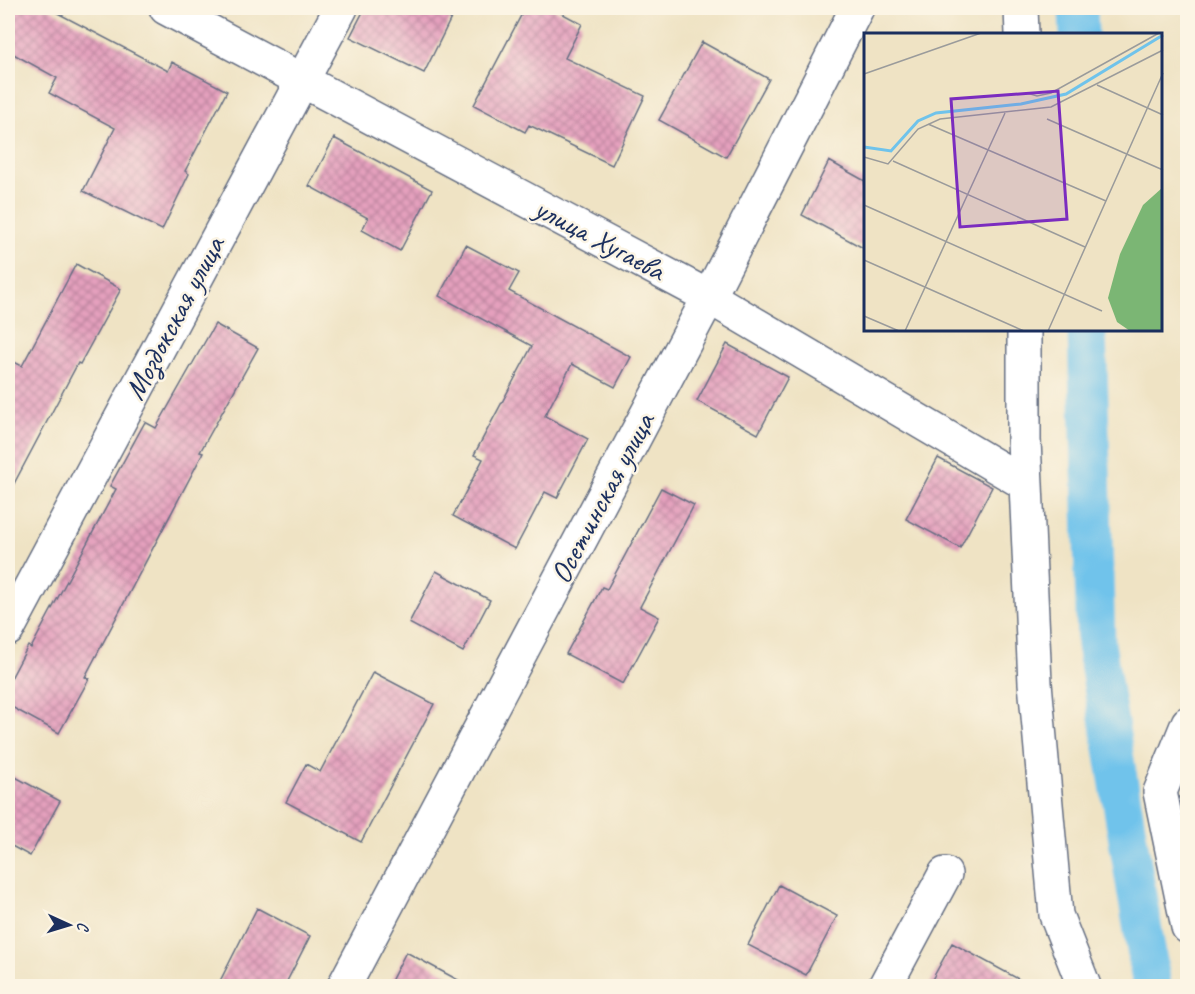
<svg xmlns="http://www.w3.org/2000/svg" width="1195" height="994" font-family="Caveat,sans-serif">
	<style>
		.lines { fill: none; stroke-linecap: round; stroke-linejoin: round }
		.canal { stroke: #6fc3eb; stroke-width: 39 }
		.building { fill: url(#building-cross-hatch) }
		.minor-casing { stroke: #656e82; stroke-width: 36 }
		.minor { stroke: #fff; stroke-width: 33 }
		.labels { text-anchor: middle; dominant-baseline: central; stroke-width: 5; stroke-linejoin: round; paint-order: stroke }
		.street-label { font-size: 30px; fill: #1b2f5e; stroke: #fcf5e5 }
		.inset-river { fill: none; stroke: #6fc3eb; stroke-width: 3 }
		.inset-road { fill: none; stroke: #9a9b9b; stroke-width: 1.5 }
		.view { fill: #7b2cbf; fill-opacity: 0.15; stroke: #7b2cbf; stroke-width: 3 }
		.inset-edge { fill: none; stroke: #1b2f5e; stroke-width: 3 }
	</style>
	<defs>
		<pattern id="building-cross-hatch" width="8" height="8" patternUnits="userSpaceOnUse" patternTransform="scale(1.5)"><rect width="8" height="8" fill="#e5a0bd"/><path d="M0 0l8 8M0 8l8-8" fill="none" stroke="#b9839d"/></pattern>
	</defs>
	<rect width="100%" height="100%" fill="#fcf5e5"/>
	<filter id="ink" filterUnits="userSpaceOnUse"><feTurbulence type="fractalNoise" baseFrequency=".0167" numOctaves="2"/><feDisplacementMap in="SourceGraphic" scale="12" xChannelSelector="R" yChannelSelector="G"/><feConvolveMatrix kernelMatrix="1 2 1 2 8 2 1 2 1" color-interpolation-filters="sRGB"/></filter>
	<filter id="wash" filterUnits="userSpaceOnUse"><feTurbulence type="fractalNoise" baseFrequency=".008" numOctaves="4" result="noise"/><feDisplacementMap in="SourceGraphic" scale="24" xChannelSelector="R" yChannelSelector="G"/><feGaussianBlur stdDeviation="1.35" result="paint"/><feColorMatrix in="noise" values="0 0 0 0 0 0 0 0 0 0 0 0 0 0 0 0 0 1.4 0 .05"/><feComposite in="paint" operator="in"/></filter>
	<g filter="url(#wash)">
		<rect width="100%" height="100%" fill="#efe3c4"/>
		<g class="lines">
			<path class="canal" d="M 1078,8 L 1079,34
				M 1087,330 L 1096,644 L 1152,986"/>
		</g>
		<g id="blocks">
			<path class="building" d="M 8,8 L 48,8 L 168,71 L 172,62 L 227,91 L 185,171 L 189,174 L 162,230 L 83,191 L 115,128 L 49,93 L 57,78 L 8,51 Z
				M 365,8 L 456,8 L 424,73 L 350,37 Z
				M 525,8 L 552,8 L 582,24 L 565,58 L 645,96 L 612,165 L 529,125 L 525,132 L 474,105 Z
				M 702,42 L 769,79 L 726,157 L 659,120 Z
				M 334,138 L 432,190 L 400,251 L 362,230 L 368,218 L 309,186 Z
				M 829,161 L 865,181 L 865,249 L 802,215 Z
				M 466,245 L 519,273 L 509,291 L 631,357 L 615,387 L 572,364 L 545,416 L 588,439 L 557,498 L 545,492 L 515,549 L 453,516 L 483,459 L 474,455 L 532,346 L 439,296 Z
				M 76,264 L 121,289 L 80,364 L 78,363 L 8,495 L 8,359 L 22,366 Z
				M 215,324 L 258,348 L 200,452 L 203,453 L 85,677 L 89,679 L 59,733 L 8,705 L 8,684 L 28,646 L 31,648 L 116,489 L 110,486 L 145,422 L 156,428 Z
				M 727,344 L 788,377 L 758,434 L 697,401 Z
				M 938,458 L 992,487 L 960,548 L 906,519 Z
				M 661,488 L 694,505 L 640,607 L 659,617 L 623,684 L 566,654 L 602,587 L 607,589 Z
				M 436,571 L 490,600 L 463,652 L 409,623 Z
				M 373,672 L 434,704 L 361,842 L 286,802 L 306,764 L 320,772 Z
				M 8,773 L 60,801 L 30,856 L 8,844 Z
				M 779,885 L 837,916 L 806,975 L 748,945 Z
				M 257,908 L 310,936 L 284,987 L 217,987 Z
				M 952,943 L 1033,987 L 928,987 Z
				M 406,952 L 471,987 L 388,987 Z"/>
		</g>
	</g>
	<g filter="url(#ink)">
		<use href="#blocks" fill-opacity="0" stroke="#656e82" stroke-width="1.5"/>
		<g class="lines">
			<defs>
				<path id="minor" d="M 166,8 L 709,297 L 1026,484
					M 1021,8 L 1022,34
					M 1024,330 L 1024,440 L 1035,683 L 1056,915 L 1084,986
					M 8,629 L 341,8
					M 1188,723 L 1160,792 L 1188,927
					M 344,986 L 709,297 L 857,8
					M 885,986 L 945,874"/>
			</defs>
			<use href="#minor" class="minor-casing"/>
			<use href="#minor" class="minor"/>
		</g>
	</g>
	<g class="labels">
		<g class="street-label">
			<text transform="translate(600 239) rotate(28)">улица Хугаева</text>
			<text transform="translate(174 318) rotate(-62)">Моздокская улица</text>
			<text transform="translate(602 498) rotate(-62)">Осетинская улица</text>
		</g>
	</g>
	<g transform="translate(864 33)">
		<rect width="298" height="298" fill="#efe3c4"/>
		<path d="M 298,155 L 298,298 L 266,298 L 253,289 L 244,265 L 256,221 L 279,172 Z" fill="#7bb674"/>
		<path class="inset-river" d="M 0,114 L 27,118 L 54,88 L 72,80 L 157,71 L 202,61 L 299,2"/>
		<path class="inset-road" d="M 0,41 L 117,0M 233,52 L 299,82M 163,60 L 173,63 L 187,60 L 295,0M 183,86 L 299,137M 64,91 L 242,168M 0,124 L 24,131 L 54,96 L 76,86 L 187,74 L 299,17M 29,128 L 221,214M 0,172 L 238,278M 0,227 L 160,298M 0,283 L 35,298M 41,298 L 141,80M 184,298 L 299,40"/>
		<path class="view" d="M 194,58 L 203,186 L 96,194 L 87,66 Z"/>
		<rect width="298" height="298" class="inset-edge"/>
	</g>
	<rect width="1195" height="994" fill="none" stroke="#fcf5e5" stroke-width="30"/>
	<g transform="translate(69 925) rotate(94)" stroke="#fcf5e5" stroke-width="4.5" paint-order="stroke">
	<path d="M0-4.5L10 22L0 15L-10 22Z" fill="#1b2f5e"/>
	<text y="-9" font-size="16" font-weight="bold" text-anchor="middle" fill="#1b2f5e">С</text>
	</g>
</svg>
